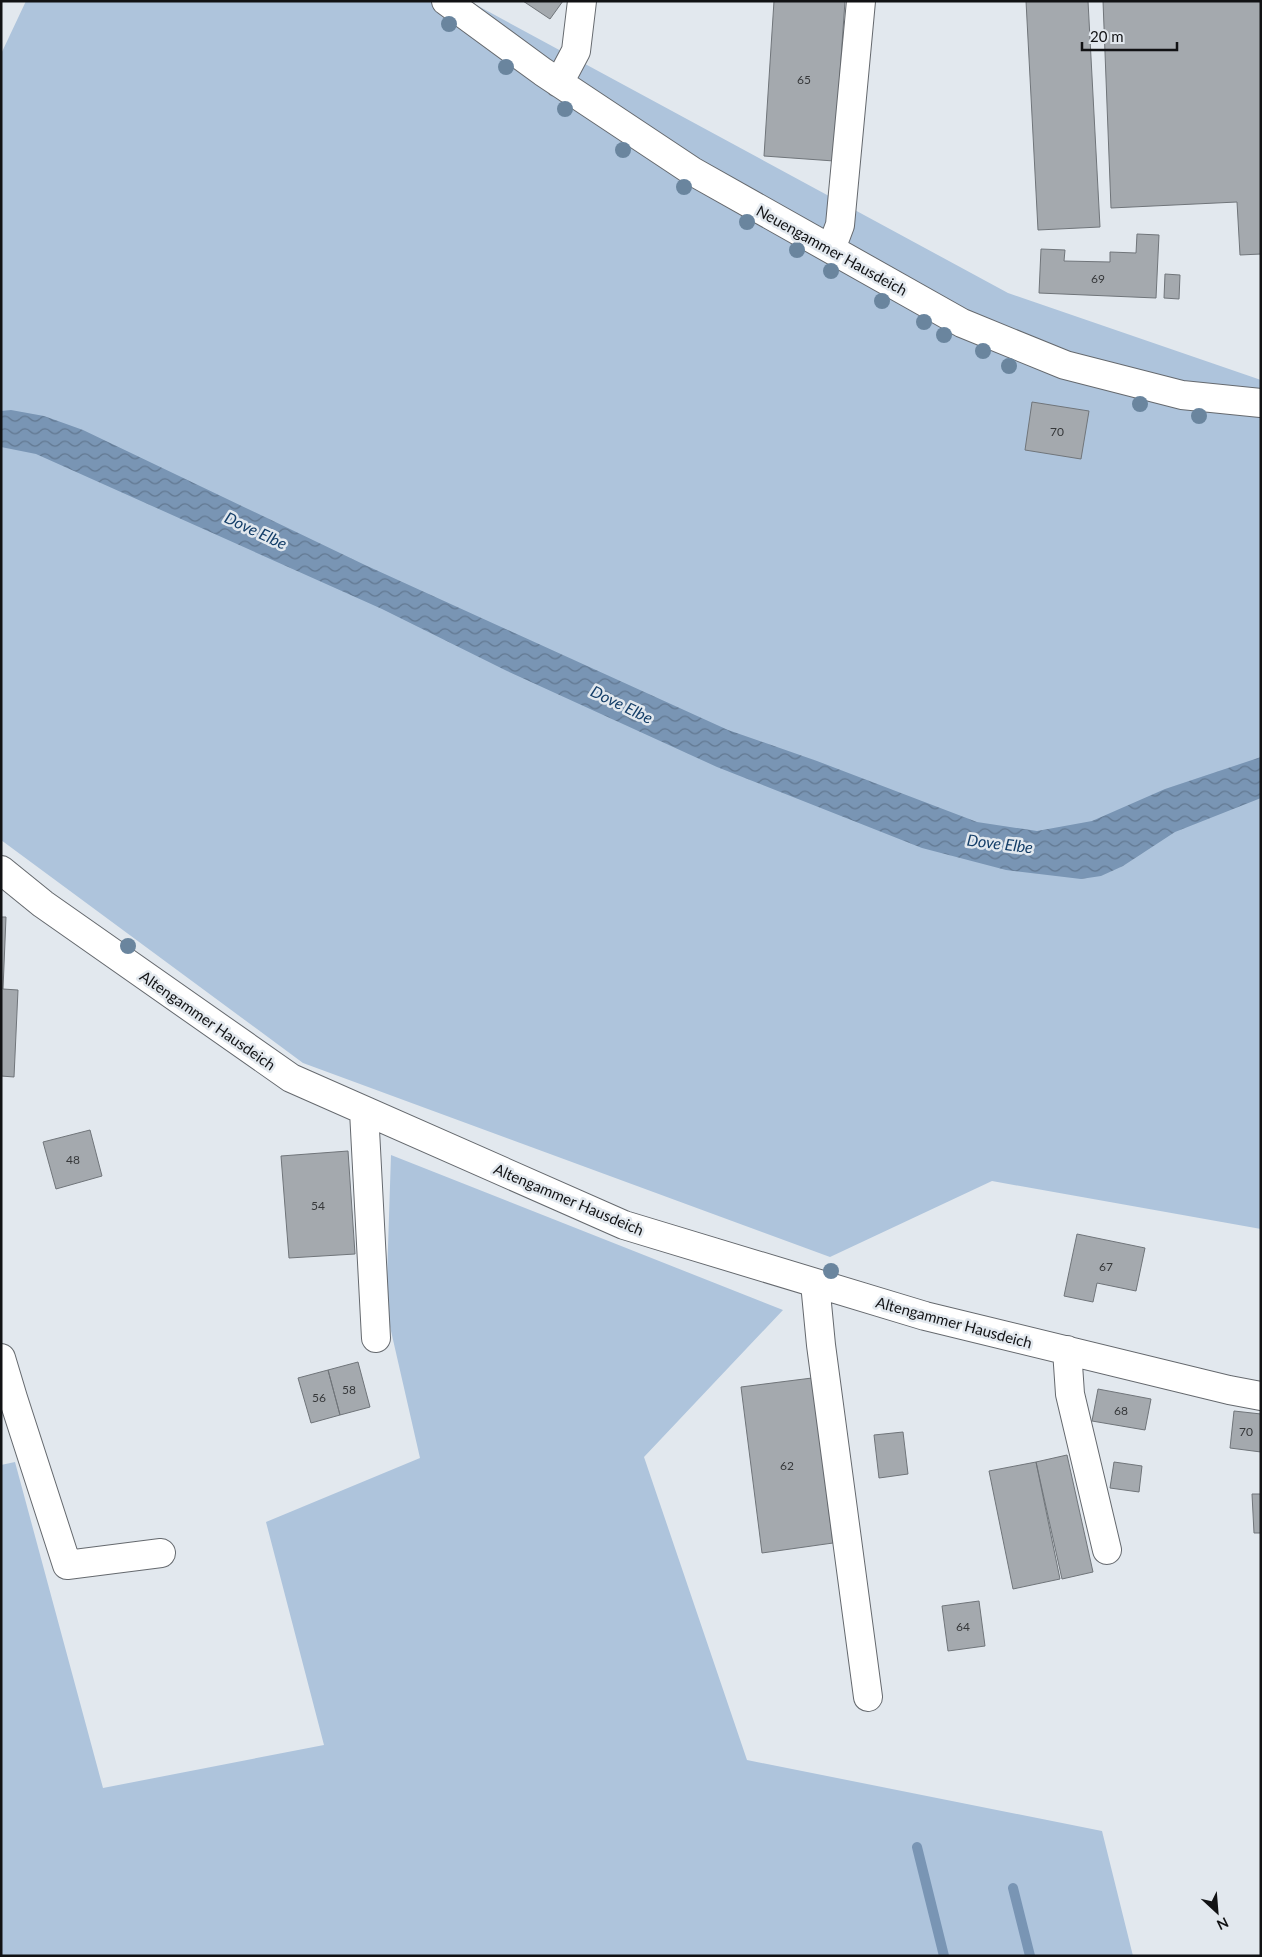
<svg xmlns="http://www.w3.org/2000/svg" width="1262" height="1957" font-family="Lato,sans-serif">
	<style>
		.green { fill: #aec4dc }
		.water { fill: url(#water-waves) }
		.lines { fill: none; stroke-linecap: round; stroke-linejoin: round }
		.stream { stroke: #7995b4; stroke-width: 10 }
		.building { fill: #a4a9ae; stroke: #70757a }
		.minor-casing { stroke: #65696e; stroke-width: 30 }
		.minor { stroke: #fff; stroke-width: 28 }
		.tree { fill: #6a859e }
		.labels { text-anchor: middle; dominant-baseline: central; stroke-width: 5; stroke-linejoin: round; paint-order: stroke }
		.number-label { font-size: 12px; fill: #36383a }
		.street-label { font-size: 15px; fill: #111214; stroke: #e2e8ee }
		.water-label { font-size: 16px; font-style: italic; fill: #143e68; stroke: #e2e8ee }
	</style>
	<defs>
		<pattern id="water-waves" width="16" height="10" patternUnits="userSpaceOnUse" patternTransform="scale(1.25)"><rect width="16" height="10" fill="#7995b4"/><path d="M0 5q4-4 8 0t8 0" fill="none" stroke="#627891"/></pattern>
	</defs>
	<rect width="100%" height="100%" fill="#e2e8ee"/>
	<path class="green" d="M 26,1 L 469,1 L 1008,293 L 1261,380 L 1261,1229 L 992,1181 L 830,1257 L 303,1063 L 1,840 L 1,54 Z
		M 391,1155 L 783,1310 L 644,1457 L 747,1760 L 1102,1831 L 1133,1956 L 1,1956 L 1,1465 L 15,1462 L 103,1788 L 324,1745 L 266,1522 L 420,1458 L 386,1309 Z"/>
	<path class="water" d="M 11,410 L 44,416 L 83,430 L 365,565 L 728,730 L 817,761 L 977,822 L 1037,831 L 1092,821 L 1165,789 L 1261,757 L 1261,798 L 1175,832 L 1123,866 L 1101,876 L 1081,879 L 1006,870 L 922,848 L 717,767 L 507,671 L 382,609 L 36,454 L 1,447 L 1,411 Z"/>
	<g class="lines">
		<path class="stream" d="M 917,1847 L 944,1956
			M 1013,1888 L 1030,1956"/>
	</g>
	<path class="building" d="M 523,1 L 563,1 L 550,19 Z
		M 774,1 L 845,1 L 834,161 L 764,156 Z
		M 1026,1 L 1088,1 L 1100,227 L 1038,230 Z
		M 1103,1 L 1261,1 L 1261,254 L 1240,255 L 1237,202 L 1111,208 Z
		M 1137,234 L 1159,235 L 1156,298 L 1039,293 L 1041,249 L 1065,250 L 1064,261 L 1110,262 L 1110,252 L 1136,253 Z
		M 1165,274 L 1180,275 L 1179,299 L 1164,298 Z
		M 1032,402 L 1089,411 L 1081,459 L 1025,450 Z
		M 1,917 L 6,917 L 3,989 L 18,990 L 14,1077 L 1,1076 Z
		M 90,1130 L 102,1176 L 56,1189 L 43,1142 Z
		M 348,1151 L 355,1254 L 289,1258 L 281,1156 Z
		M 1077,1234 L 1145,1248 L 1136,1291 L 1097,1283 L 1093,1302 L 1064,1296 Z
		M 358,1362 L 370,1407 L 340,1415 L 328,1370 Z
		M 328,1370 L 340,1415 L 311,1423 L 298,1378 Z
		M 812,1378 L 833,1543 L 762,1553 L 741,1387 Z
		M 1098,1389 L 1151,1399 L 1145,1430 L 1092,1421 Z
		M 1234,1411 L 1261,1414 L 1261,1452 L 1230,1448 Z
		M 903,1432 L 908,1474 L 879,1478 L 874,1435 Z
		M 1067,1455 L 1093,1572 L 1062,1579 L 1036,1462 Z
		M 1036,1462 L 1060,1579 L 1013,1589 L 989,1471 Z
		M 1114,1462 L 1142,1466 L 1139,1492 L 1110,1488 Z
		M 1252,1494 L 1261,1494 L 1261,1533 L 1254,1533 Z
		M 979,1601 L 985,1646 L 948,1651 L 942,1606 Z"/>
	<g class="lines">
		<defs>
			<path id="minor" d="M 446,1 L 543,72 L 692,171 L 962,323 L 1065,365 L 1182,395 L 1261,403
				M 559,83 L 576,51 L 582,1
				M 831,249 L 840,225 L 861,1
				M 1,870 L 43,904 L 291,1078 L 624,1225 L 925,1316 L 1229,1390 L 1261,1396
				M 364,1111 L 376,1338
				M 815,1283 L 821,1345 L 868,1697
				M 1067,1350 L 1070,1394 L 1107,1550
				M 1,1358 L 13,1398 L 67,1565 L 161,1553"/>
		</defs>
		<use href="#minor" class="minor-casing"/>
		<use href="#minor" class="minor"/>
	</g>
	<g class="tree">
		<circle cx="449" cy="24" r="8"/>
		<circle cx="506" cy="67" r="8"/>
		<circle cx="565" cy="109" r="8"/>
		<circle cx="623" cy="150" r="8"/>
		<circle cx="684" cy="187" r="8"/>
		<circle cx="747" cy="222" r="8"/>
		<circle cx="797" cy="250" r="8"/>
		<circle cx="831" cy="271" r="8"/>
		<circle cx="882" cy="301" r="8"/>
		<circle cx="924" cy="322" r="8"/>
		<circle cx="944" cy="335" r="8"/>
		<circle cx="983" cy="351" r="8"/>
		<circle cx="1009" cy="366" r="8"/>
		<circle cx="1140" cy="404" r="8"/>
		<circle cx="1199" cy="416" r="8"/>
		<circle cx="128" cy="946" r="8"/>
		<circle cx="831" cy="1271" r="8"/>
	</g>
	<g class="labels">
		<g class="number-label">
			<text x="804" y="79">65</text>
			<text x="1098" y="278">69</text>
			<text x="1057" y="431">70</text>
			<text x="73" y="1159">48</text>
			<text x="318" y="1205">54</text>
			<text x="1106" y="1266">67</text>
			<text x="349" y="1389">58</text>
			<text x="319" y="1397">56</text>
			<text x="1121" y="1410">68</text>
			<text x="1246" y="1431">70</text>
			<text x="787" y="1465">62</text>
			<text x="963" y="1626">64</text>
		</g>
		<g class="street-label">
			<text transform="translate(832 250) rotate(29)">Neuengammer Hausdeich</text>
			<text transform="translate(208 1020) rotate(35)">Altengammer Hausdeich</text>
			<text transform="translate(569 1199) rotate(23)">Altengammer Hausdeich</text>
			<text transform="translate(954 1322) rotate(15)">Altengammer Hausdeich</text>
		</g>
		<g class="water-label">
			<text transform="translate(256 530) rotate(25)">Dove Elbe</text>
			<text transform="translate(622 704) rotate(26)">Dove Elbe</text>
			<text transform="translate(1000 843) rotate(7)">Dove Elbe</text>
		</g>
	</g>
	<rect width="1262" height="1957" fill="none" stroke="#111214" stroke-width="5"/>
	<g transform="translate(1217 1912) rotate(154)" stroke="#e2e8ee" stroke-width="4" paint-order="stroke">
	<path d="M0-4L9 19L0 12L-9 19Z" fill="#111214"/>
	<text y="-8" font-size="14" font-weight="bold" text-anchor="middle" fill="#111214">N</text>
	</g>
	<path d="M1082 42v8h95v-8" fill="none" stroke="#111214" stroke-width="2.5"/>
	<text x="1090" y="42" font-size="15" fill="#111214" stroke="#e2e8ee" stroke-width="4" paint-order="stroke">20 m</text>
</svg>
